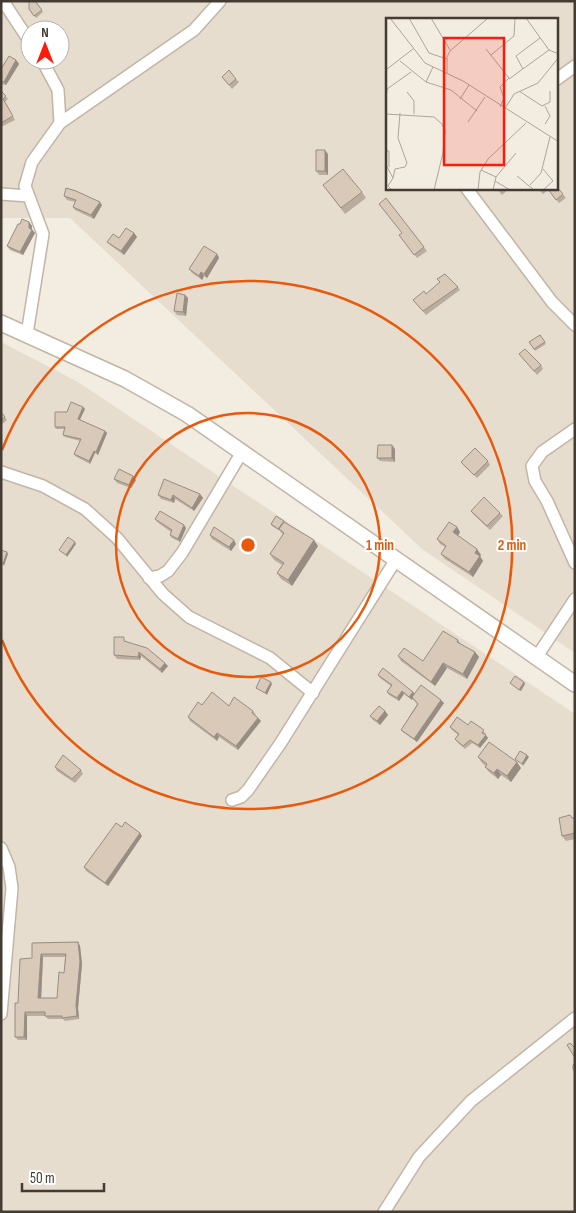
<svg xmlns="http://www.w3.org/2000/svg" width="576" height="1213" font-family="'Sofia Sans Condensed',sans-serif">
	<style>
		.residential { fill: #e7ddcf; fill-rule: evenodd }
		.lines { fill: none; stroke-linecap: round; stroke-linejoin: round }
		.minor-casing { stroke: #c1b5a6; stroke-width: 14 }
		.tertiary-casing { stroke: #c1b5a6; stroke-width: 18 }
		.minor { stroke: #fff; stroke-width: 11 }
		.tertiary { stroke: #fff; stroke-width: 15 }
		.wall { fill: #baad9f; fill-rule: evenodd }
		.shaded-wall { fill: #978d82 }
		.building { fill: #d8c9b9; stroke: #978d82; fill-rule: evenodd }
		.ring { fill: none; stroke: #e8590c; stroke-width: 2.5 }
		.inset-road { fill: none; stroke: #aca59b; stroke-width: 1 }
		.view { fill: #ff1b0c; fill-opacity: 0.15; stroke: #ff1b0c; stroke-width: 2.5 }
		.inset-edge { fill: none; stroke: #443b32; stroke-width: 2.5 }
		.centre { fill: #e8590c; stroke: #fff; stroke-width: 2.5 }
		.ring-label { font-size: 15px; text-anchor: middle; font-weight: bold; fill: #e8590c; stroke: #fff; stroke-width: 4; stroke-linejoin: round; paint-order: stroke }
	</style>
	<rect width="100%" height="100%" fill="#f2ece1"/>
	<path class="residential" d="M 1,1 L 575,1 L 575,653 L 422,549 L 70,218 L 1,218 ZM 387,19 L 557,19 L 557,189 L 387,189 ZM 30,30 L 60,30 L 60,60 L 30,60 Z
		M 1,342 L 78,382 L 575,714 L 575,1212 L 1,1212 Z"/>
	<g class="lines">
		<defs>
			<path id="minor" d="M 3,1 L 30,42
				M 42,60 L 58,90 L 60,123
				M 557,79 L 575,66
				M 467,189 L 552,302 L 575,325
				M 1,194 L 28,196
				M 27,334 L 43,234 L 25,186 L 32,162 L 60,123 L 194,30 L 220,1
				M 575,429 L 542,452 L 532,466 L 535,481 L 547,501 L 575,563
				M 1,472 L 43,486 L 85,509 L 117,538 L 163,594 L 189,617 L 270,658 L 313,693
				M 149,578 L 160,576 L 168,571 L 182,553 L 242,452
				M 536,658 L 575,599
				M 232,800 L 241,797 L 248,790 L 280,744 L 395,561
				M 1,848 L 9,867 L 12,888 L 1,1014
				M 384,1212 L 419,1157 L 471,1101 L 575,1018"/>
			<path id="tertiary" d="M 1,323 L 125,379 L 187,414 L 575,684"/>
		</defs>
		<use href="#minor" class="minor-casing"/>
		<use href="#tertiary" class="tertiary-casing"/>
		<use href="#minor" class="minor"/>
		<use href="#tertiary" class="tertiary"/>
	</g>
	<path class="wall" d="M 35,1 L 43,12 L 36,18 L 29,9 Z
		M 16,60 L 19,64 L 6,85 L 1,84 L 1,69 Z
		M 222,77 L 236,79 L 239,82 L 232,89 Z
		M 1,91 L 8,99 L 5,102 L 15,120 L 1,127 Z
		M 328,154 L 328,175 L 319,175 L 316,171 Z
		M 323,185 L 362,192 L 366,198 L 345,214 Z
		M 557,187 L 566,198 L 559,203 L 548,190 L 543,194 L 538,189 L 557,189 Z
		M 497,189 L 509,189 L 502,195 Z
		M 64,196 L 102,205 L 94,219 L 75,210 L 73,207 L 75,202 L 67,200 Z
		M 386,198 L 427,251 L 417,258 L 399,235 L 402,233 Z
		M 29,222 L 32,226 L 32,229 L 35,233 L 23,255 L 10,250 L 7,246 L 20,224 Z
		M 134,233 L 137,237 L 124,255 L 110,245 L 107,242 Z
		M 217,254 L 219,258 L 207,278 L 204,276 L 202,280 L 192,273 L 189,269 Z
		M 458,287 L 460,290 L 426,315 L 413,300 L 426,294 Z
		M 185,295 L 188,298 L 186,316 L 177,315 L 174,311 Z
		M 540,335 L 546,344 L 535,351 L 529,342 Z
		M 519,354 L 541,365 L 543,369 L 537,375 Z
		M 83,407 L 85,409 L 80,420 L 105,431 L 107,433 L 98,455 L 95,453 L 90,464 L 75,456 L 74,454 L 80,441 L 65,437 L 63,435 L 64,429 L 56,429 L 55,427 L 67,412 Z
		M 1,412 L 7,420 L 1,425 Z
		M 395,449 L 395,462 L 380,461 L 377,458 Z
		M 488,461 L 490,465 L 477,478 L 464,466 L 461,462 Z
		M 114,479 L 136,480 L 131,488 L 117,483 Z
		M 200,494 L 203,498 L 194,511 L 175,499 L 174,503 L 161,499 L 158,495 Z
		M 471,511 L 500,513 L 503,516 L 490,530 L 473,514 Z
		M 155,519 L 184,525 L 186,528 L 180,542 L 172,538 L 170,535 L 171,532 L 157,522 Z
		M 284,521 L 318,546 L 292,586 L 281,579 L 277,573 L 282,565 L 274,560 L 270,554 L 283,535 L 280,531 L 272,526 L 271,524 Z
		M 457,527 L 460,532 L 458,536 L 481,555 L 480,556 L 483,561 L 473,577 L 445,559 L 441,554 L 445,547 L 440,544 L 437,539 Z
		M 210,535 L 236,544 L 231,551 L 212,539 Z
		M 126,640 L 126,641 L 168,666 L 162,673 L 141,656 L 140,660 L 117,659 L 114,655 Z
		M 458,640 L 461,644 L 475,652 L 479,657 L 467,679 L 447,668 L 435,686 L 401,661 L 398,656 L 423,661 Z
		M 378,675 L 413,692 L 414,694 L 444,703 L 417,742 L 404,733 L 401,730 L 417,704 L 412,698 L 412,700 L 404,694 L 399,701 L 389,695 L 387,692 L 391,686 L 380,678 Z
		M 202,705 L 229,706 L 253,711 L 256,715 L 255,715 L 261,721 L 238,750 L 219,737 L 217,741 L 190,721 L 188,717 Z
		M 385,711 L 388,715 L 380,725 L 373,720 L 370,716 Z
		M 468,725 L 486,733 L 484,735 L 488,738 L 480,748 L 472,743 L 465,749 L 457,742 L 455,739 L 458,735 L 452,730 L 450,727 Z
		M 478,757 L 521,768 L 511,782 L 501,775 L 498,779 L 489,772 L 485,767 L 486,766 L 482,763 Z
		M 55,767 L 81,770 L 83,774 L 75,783 L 57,771 Z
		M 572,818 L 575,818 L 575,839 L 566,841 L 562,836 Z
		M 122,827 L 140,833 L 142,836 L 108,886 L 86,871 L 84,867 Z
		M 78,942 L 80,946 L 82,964 L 78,1008 L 79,1019 L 65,1021 L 63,1019 L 48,1019 L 45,1016 L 27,1016 L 27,1040 L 18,1040 L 15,1037 L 18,1003 L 32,958 L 32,943 ZM 43,957 L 65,957 L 64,973 L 57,998 L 41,998 Z"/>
	<path class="shaded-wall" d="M 16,60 L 19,64 L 6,85 L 4,82 Z
		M 325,150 L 328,154 L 328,175 L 325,171 Z
		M 100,202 L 102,205 L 94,219 L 91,215 Z
		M 29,222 L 32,226 L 31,231 L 32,230 L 35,233 L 23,255 L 20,252 L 29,228 Z
		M 134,233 L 137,237 L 124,255 L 121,251 Z
		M 217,254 L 219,258 L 207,278 L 204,274 Z
		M 201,272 L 204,276 L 202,280 L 199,276 Z
		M 185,295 L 188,298 L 186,316 L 183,312 Z
		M 83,407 L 85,409 L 79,421 L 78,419 Z
		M 105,431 L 107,433 L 98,455 L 96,452 Z
		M 392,445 L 395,449 L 395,462 L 392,458 Z
		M 94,451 L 95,453 L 90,464 L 89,461 Z
		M 133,476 L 136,480 L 131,488 L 129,485 Z
		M 200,494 L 203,498 L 194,511 L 192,508 Z
		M 173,495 L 175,499 L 174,503 L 171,500 Z
		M 184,525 L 186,528 L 180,542 L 178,539 Z
		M 457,527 L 460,532 L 457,537 L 453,532 Z
		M 234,540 L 236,544 L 231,551 L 229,547 Z
		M 314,540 L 318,546 L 292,586 L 288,580 Z
		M 75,542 L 76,544 L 67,557 L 66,555 Z
		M 477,549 L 481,555 L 480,556 L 483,561 L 473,577 L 469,572 L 475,553 Z
		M 7,552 L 8,554 L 4,566 L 3,564 Z
		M 139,652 L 141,656 L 140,660 L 138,657 Z
		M 475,652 L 479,657 L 467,679 L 463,674 Z
		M 165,663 L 168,666 L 162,673 L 160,669 Z
		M 443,663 L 447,668 L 435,686 L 431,682 Z
		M 271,682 L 272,684 L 267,695 L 265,693 Z
		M 524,682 L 525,684 L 521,691 L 519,690 Z
		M 402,691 L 404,694 L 399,701 L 397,698 Z
		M 413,692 L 415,695 L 412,700 L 409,697 Z
		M 441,700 L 444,703 L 417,742 L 414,739 Z
		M 385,711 L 388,715 L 380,725 L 377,721 Z
		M 258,718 L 261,721 L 238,750 L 236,746 Z
		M 217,733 L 219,737 L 217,741 L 214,737 Z
		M 486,735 L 488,738 L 480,748 L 478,745 Z
		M 527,755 L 529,757 L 523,766 L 522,764 Z
		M 517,762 L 521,768 L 511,782 L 507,776 Z
		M 497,769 L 501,775 L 498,779 L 494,773 Z
		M 140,833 L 142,836 L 108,886 L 105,883 Z
		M 78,942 L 80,946 L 82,964 L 78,1008 L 79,1019 L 77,1016 L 76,1005 Z
		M 41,954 L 43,957 L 41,1001 L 38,998 Z
		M 25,1012 L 27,1016 L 27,1040 L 24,1037 Z"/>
	<path class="building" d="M 29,1 L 35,1 L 42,10 L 34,16 L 29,9 Z
		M 9,56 L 16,60 L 4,82 L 1,81 L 1,69 Z
		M 229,70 L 236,79 L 229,85 L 222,77 Z
		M 1,91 L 6,96 L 3,99 L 13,116 L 1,123 Z
		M 316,150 L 325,150 L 325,171 L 316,171 Z
		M 343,169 L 362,192 L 341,208 L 323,185 Z
		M 557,187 L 563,194 L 556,200 L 548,189 L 557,189 Z
		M 66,188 L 76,191 L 100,202 L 91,215 L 73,207 L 76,200 L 64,196 Z
		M 386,198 L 424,247 L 414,255 L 399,235 L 402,233 L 379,204 Z
		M 22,219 L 29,222 L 29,228 L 32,230 L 20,252 L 7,246 L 18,224 L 20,224 Z
		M 126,228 L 134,233 L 121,251 L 107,242 L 113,234 L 119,238 Z
		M 204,246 L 217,254 L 204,274 L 201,272 L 199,276 L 189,269 Z
		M 445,274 L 458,287 L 423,311 L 413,300 L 424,291 L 426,294 L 440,282 L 437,279 Z
		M 177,293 L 185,295 L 183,312 L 174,311 Z
		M 540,335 L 545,342 L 534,349 L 529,342 Z
		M 525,349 L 541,365 L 534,371 L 519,354 Z
		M 71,402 L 83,407 L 78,419 L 105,431 L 96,452 L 94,451 L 89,461 L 74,454 L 81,439 L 63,435 L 65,427 L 55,427 L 55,412 L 67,412 Z
		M 1,412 L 5,417 L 1,420 Z
		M 378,445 L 392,445 L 392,458 L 377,458 Z
		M 475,448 L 488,461 L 474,475 L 461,462 Z
		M 119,469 L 133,476 L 129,485 L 114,479 Z
		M 164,479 L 200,494 L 192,508 L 173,495 L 171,500 L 158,495 Z
		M 484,497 L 500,513 L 487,526 L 471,511 Z
		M 160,511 L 184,525 L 178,539 L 170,535 L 172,530 L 155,519 Z
		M 276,516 L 284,521 L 278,529 L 271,524 Z
		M 284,522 L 314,540 L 288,580 L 277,573 L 284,563 L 270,554 L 284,533 L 279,529 Z
		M 449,522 L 457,527 L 453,532 L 477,549 L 475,553 L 480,556 L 469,572 L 441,554 L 446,546 L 437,539 Z
		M 214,527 L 234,540 L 229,547 L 210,535 Z
		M 68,537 L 75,542 L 66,555 L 59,550 Z
		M 1,550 L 7,552 L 3,564 L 1,563 Z
		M 443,631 L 458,640 L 457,642 L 475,652 L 463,674 L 443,663 L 431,682 L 398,656 L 404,648 L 423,661 Z
		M 114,637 L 124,637 L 124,641 L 147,648 L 165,663 L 160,669 L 139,652 L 138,657 L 114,655 Z
		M 383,668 L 413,692 L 409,697 L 402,691 L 397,698 L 387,692 L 392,685 L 378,675 Z
		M 515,676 L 524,682 L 519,690 L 510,683 Z
		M 261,677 L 271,682 L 265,693 L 256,688 Z
		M 421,685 L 441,700 L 414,739 L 401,730 L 418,704 L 412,697 Z
		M 212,692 L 229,706 L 234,697 L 253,711 L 252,713 L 258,718 L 236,746 L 217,733 L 214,737 L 188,717 L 198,702 L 202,705 Z
		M 379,706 L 385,711 L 377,721 L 370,716 Z
		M 457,717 L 468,725 L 471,721 L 484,730 L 482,733 L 486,735 L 478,745 L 470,740 L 463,746 L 455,739 L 459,734 L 450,727 Z
		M 489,742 L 517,762 L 507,776 L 497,769 L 494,773 L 485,767 L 487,764 L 478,757 Z
		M 520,751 L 527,755 L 522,764 L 515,759 Z
		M 63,755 L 81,770 L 72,779 L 55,767 Z
		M 570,815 L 572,818 L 575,818 L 575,833 L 562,836 L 559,818 Z
		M 125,822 L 140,833 L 105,883 L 84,867 L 116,823 L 122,827 Z
		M 78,942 L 80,961 L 76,1005 L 77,1016 L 62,1018 L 62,1016 L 45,1016 L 45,1012 L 25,1012 L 24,1037 L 15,1037 L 15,1003 L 18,1003 L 20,959 L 32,958 L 32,943 ZM 41,954 L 66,954 L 64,973 L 59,972 L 57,998 L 38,998 Z
		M 570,1043 L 574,1047 L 575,1047 L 575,1058 L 567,1045 Z
		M 575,1063 L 575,1072 L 573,1069 L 573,1065 Z"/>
	<g class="ring">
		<circle cx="248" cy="545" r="132"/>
		<path d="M2 450A264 264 0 1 1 2 640"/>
	</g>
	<g transform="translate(386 18)">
		<rect width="172" height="172" fill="#f2ece1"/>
		<path class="inset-road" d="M 4,0 L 39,45 L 77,63 L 173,124M 23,0 L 43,35 L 61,41M 45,0 L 64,32M 140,0 L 163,32 L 173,36M 100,31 L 123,60 L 114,69 L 118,80 L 114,89M 105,37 L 128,18 L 129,0M 14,43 L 40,64 L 65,72 L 91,93M 1,51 L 27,31M 137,51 L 130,38 L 154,20M 61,55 L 61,39 L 64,33 L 102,0M 123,61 L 163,32M 40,64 L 47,49M 133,73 L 156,88 L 164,84 L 164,73M 21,74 L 28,83 L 28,96M 0,81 L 1,71 L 25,54M 74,81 L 83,67M 159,88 L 164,98 L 159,106M 118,92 L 128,76 L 152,65 L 173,39M 0,96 L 48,99 L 56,106 L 59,113 L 57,135 L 48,172M 82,104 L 99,79M 0,133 L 3,133 L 3,149M 0,147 L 7,160 L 2,168 L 6,172M 157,151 L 167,163 L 157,172M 95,152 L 110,159M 131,158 L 148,172M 7,160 L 9,151 L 19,149 L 21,145 L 12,120 L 14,95M 109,163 L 124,172M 144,167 L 155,155 L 164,119M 92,172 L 94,154 L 102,141 L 140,105M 107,172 L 110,159 L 130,135"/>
		<path class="view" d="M 58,20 L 118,20 L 118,147 L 58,147 Z"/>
		<rect width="172" height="172" class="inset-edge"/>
	</g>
	<circle cx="248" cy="545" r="8" class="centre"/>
	<g class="ring-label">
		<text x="380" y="550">1 min</text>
		<text x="512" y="550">2 min</text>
	</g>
	<rect width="576" height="1213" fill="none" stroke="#443b32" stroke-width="5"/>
	<g transform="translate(45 45)"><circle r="24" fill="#ffffff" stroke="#b4b1ad"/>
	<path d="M0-4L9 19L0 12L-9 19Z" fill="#ff1b0c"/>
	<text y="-8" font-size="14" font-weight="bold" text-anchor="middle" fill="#443b32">N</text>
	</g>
	<path d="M22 1183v8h82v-8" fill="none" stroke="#443b32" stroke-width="2.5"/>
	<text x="30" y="1183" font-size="15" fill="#443b32" stroke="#ffffff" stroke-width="4" paint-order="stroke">50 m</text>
</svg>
